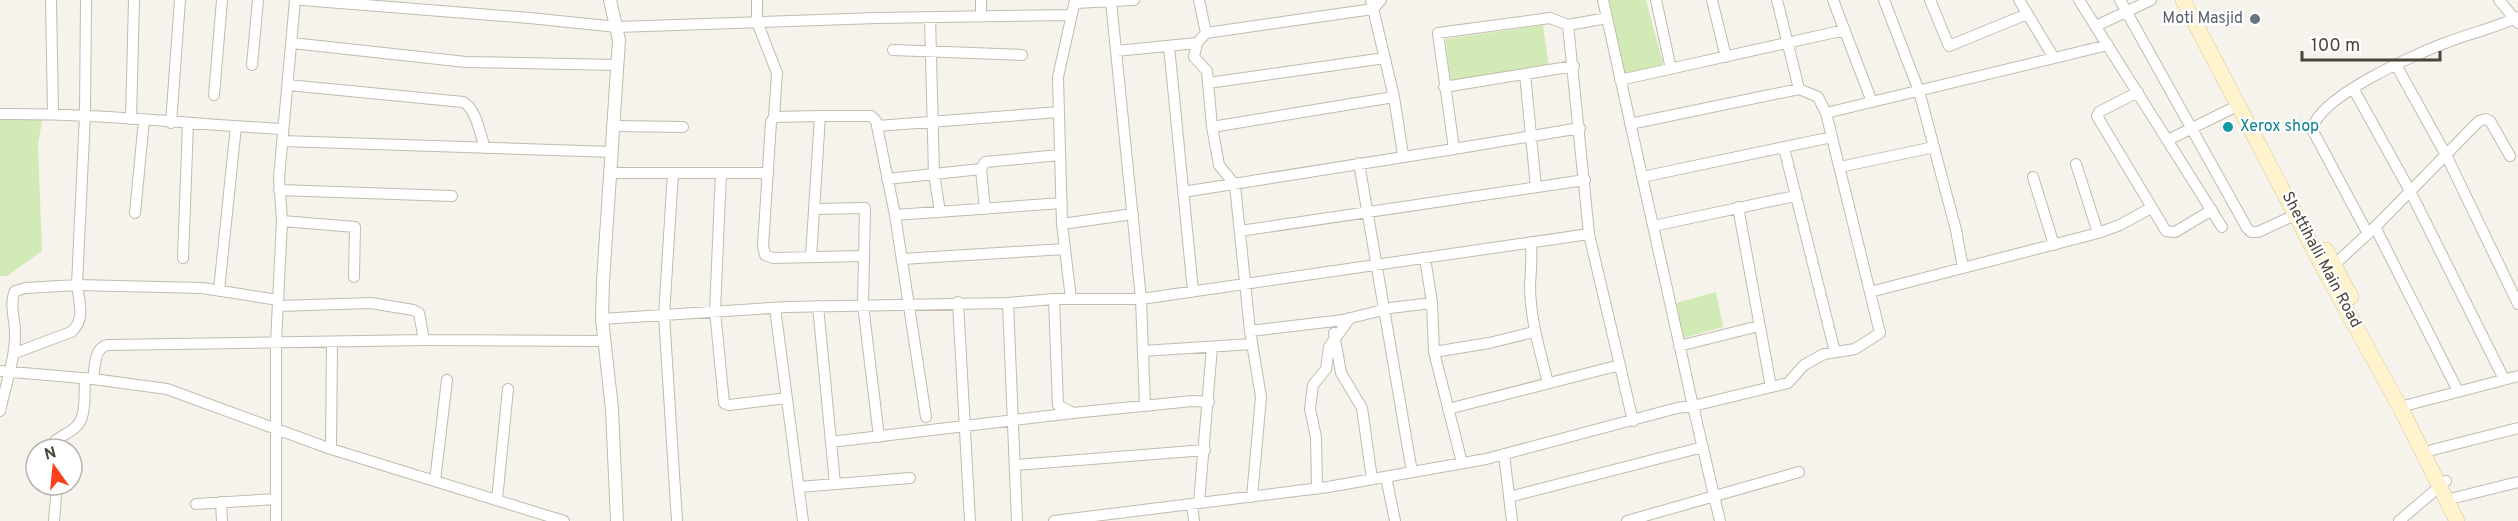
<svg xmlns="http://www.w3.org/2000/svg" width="2518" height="521" font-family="Overpass,sans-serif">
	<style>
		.green { fill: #d2eab5 }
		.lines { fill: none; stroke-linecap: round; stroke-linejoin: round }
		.minor-casing { stroke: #c2bbae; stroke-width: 12 }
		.tertiary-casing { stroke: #c2bbae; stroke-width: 14 }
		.secondary-casing { stroke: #d6c79b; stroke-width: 16 }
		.minor { stroke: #fff; stroke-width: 10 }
		.tertiary { stroke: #fff; stroke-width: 12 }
		.secondary { stroke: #fff3cd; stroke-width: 15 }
		.worship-dot { fill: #6b7280; stroke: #fff; stroke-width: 2 }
		.culture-dot { fill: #0f9aa8; stroke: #fff; stroke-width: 2 }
		.labels { text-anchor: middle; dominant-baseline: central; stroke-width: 4.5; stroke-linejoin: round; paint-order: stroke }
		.worship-label { font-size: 16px; fill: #5b616d; stroke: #fff; text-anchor: end }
		.culture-label { font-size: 16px; fill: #0d838f; stroke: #fff; text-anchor: start }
		.street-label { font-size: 16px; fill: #4b4439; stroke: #fff }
	</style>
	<rect width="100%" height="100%" fill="#f6f3ec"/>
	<path class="green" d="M 1604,0 L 1646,0 L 1664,67 L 1624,78 Z
		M 1543,25 L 1549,67 L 1450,80 L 1446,39 Z
		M 43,114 L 38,145 L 42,251 L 7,276 L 0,276 L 0,115 Z
		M 1716,292 L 1723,327 L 1683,338 L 1676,303 Z"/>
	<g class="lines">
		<defs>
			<path id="minor" d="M 51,0 L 53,113
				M 302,0 L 530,18 L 617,27 L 876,18 L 1067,15 L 1072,14 L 1075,0
				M 757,0 L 757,22 L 777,73 L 774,117
				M 981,0 L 981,16
				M 1199,0 L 1206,33
				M 1371,0 L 1394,97
				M 1603,0 C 1633,135 1663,271 1693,406 L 1788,383 L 1804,365 L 1824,354 L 1855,349 L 1880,333 L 1826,113 L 1818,97 L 1799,89 L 1630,124
				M 1656,0 L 1671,69
				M 1712,0 L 1726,57
				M 1777,0 L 1799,89
				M 1833,0 L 1872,102
				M 1884,0 L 1919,91 L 1956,230 L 1963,268
				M 1930,0 L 1949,46 L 2027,14
				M 2019,0 L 2054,58
				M 2079,0 L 2222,227
				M 2120,0 L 2247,228 L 2251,232 L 2258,232 L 2297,214
				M 2499,0 L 2518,23
				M 1111,1 L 1141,299 L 1145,406
				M 1075,3 L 1134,0
				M 930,17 L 934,174 L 940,212
				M 1568,25 L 1589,234 L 1633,421
				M 2096,26 L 2151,0
				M 292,43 L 466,62 L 618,65
				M 1169,46 L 1193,291
				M 893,50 L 1022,55
				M 1116,51 L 1197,43
				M 252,65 L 258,0
				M 2396,65 L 2446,155 L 2518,304
				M 1525,74 L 1536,187
				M 1620,80 L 1845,30
				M 1208,83 L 1385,58
				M 288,85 L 463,102 C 476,108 480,134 485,148
				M 1444,87 L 1574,66
				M 2353,88 L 2410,191 L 2504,379
				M 2138,92 L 2099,112 L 2097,116 L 2166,231 L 2175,232 L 2212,210
				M 214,95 L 222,0
				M 1826,113 L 2108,45
				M 0,114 C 95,113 189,124 283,129
				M 820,116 L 871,116 L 876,121 L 895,215 L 926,417
				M 131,119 L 134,0
				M 171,123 L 180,0
				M 614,126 L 683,127
				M 877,126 L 1059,112
				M 1212,127 L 1394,97 L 1403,155
				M 2168,140 L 2239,105
				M 282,141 L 612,152
				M 1784,148 L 1835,352
				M 1454,149 L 1580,128
				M 1359,163 L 1412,472
				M 2076,164 L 2098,233
				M 1840,167 L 1934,147
				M 610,173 L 768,173
				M 673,173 L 664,315 L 677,521
				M 721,173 L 715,311 L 724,403 L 729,405 L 787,398
				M 1642,177 L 1832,137
				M 2033,177 L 2054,245
				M 887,179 L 981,169
				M 279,190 L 452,196
				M 1183,192 L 1454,149 L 1438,33 L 1550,18 L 1568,25 L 1607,18
				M 1738,207 L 1771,387
				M 814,209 L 865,208 L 863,305 L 879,437
				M 985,209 L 981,169 L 985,162 L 1060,155
				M 135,213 L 144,120
				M 895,215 L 1062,203
				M 282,221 L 355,227 L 354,277
				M 1062,224 L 1133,214
				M 1653,226 L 1795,196
				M 2375,227 L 2458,391
				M 1240,231 L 1585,180
				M 2368,234 L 2313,131 C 2312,99 2420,52 2448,42 C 2471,33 2495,28 2518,17
				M 1531,242 C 1532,257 1531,271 1530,285 C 1530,319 1540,351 1548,383
				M 811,257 L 820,116 L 774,117 L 771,122 L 763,246 L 765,255 L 773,258 L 863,256
				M 183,258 L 188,124
				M 1425,258 L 1432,303 L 1434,352 L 1462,463
				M 902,259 L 1065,249
				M 2334,265 L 2375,227 L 2479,121 L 2486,119 L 2490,121 L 2510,156
				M 219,290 L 236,126
				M 1870,292 L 2098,233 L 2120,225 L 2151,208
				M 1054,299 L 1058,405 L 1073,413 L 1192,401 L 1209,402
				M 1071,299 L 1062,224 L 1058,77 L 1072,14
				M 958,302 L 970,521
				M 1008,303 L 1017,521
				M 278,306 L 371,303 L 413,310 L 419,313 L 424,340
				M 818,306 L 835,484
				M 775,308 L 803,521
				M 602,319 L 786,307 L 1008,303 L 1054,299 L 1141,299 L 1589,234
				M 1250,331 L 1343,320 L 1390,308 L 1432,303
				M 1334,333 L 1341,373 L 1362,408 L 1372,479
				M 1679,346 L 1759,326
				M 1143,351 L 1252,344
				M 1434,352 L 1489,343 L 1534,332
				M 15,353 L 71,332 C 86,320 79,302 77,285 L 202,288 L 278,300
				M 0,371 L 93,379 L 167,389 L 331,449 L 564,521
				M 93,379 C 95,367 94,347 108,345 L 424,340 L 605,341
				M 2400,407 L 2518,376
				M 1448,409 L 1620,365
				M 0,411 C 5,387 16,355 15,333 C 15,319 9,304 15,291 L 26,288 L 77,285 L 85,114 L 86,0
				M 831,442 L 1073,413
				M 48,449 C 55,435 78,433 82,417 C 86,405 84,390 85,378
				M 331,449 L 332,342
				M 2432,450 L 2518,428
				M 1504,454 L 1512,521
				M 1015,465 L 1205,450
				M 1386,477 L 1395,521
				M 435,481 L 447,380
				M 799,487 L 910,478
				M 1317,489 L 1316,437 L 1310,409 L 1313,385 L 1326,369 L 1329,347 L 1350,318
				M 1252,497 L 1261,397 L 1250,331 L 1235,185 L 1219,165 L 1212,127 L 1207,71 L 1194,57 L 1197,43 L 1206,33 L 1373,9 L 1381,0
				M 1509,497 L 1703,447
				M 497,500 L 508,389
				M 2446,500 L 2518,482
				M 221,502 L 222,521
				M 1199,503 L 1212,347
				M 196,504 L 276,499
				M 1192,504 L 1194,521
				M 54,521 L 57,485
				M 276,521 L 276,343 L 282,221 L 279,178 L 295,0
				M 1054,521 L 1328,487 L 1486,459 L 1677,408 L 1693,406 L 1720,521
				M 1627,521 L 1799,472
				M 2399,521 L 2446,481"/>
			<path id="tertiary" d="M 610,0 L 619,40 L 603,281 L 602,319 L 612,409 L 617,521"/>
			<path id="secondary" d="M 2183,0 L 2327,275 L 2400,407 L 2457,521
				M 2326,250 L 2351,297"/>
		</defs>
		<use href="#minor" class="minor-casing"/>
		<use href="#tertiary" class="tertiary-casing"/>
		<use href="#secondary" class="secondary-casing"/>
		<use href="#minor" class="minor"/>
		<use href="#tertiary" class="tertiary"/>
		<use href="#secondary" class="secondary"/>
	</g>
	<circle class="worship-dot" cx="2255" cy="19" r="6"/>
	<circle class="culture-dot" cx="2228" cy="127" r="6"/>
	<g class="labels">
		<g class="worship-label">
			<text x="2243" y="19">Moti Masjid</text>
		</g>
		<g class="culture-label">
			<text x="2240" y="127">Xerox shop</text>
		</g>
		<g class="street-label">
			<text transform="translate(2321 260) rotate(62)">Shettihalli Main Road</text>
		</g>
	</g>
	<g transform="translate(54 467) rotate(345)"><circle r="28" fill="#ffffff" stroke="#b7b4b0" stroke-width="1.5"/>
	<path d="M0-4.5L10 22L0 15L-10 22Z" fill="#fc3f1d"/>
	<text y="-9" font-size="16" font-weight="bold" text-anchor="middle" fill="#4b4439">N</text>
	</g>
	<path d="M2302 51v9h138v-9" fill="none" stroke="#4b4439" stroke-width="3"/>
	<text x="2311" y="51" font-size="18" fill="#4b4439" stroke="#ffffff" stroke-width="4.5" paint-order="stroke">100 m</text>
</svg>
